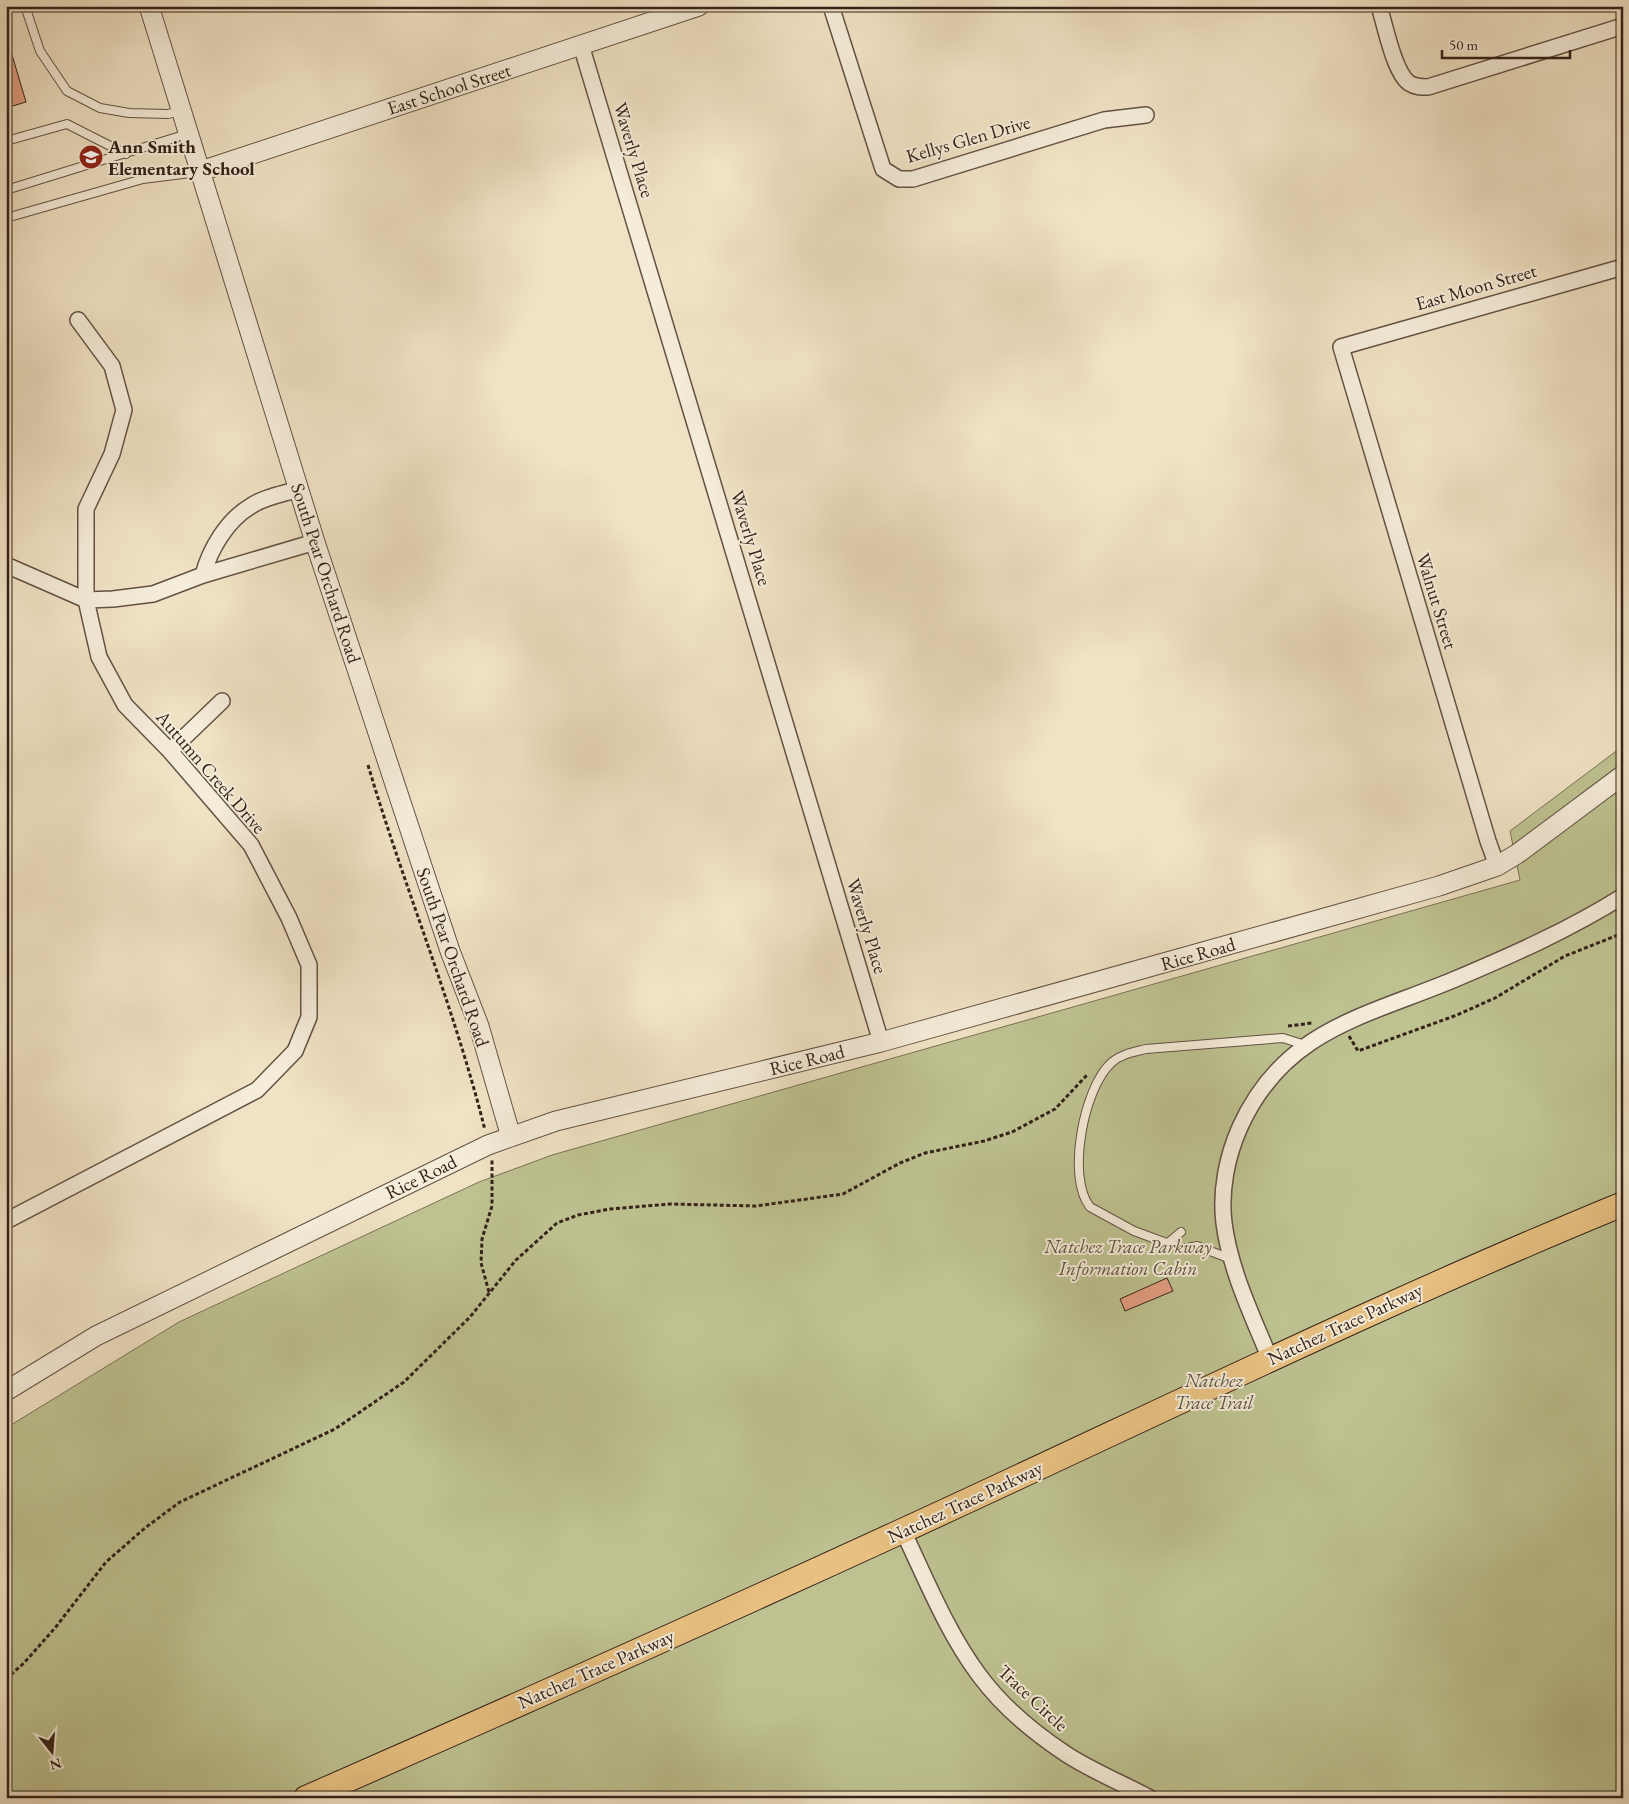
<svg xmlns="http://www.w3.org/2000/svg" width="1629" height="1804" font-family="'EB Garamond',serif">
	<style>
		.green { fill: #bec291; stroke: #797255 }
		.building { fill: #e49e82; stroke: #342219 }
		.lines { fill: none; stroke-linecap: round; stroke-linejoin: round }
		.service-casing { stroke: #635244; stroke-width: 10 }
		.minor-casing { stroke: #635244; stroke-width: 18 }
		.tertiary-casing { stroke: #635244; stroke-width: 21 }
		.primary-casing { stroke: #342219; stroke-width: 26 }
		.path { stroke: #342219; stroke-width: 3; stroke-dasharray: 4 2.5; stroke-linecap: butt }
		.service { stroke: #f5ecd9; stroke-width: 8 }
		.minor { stroke: #f5ecd9; stroke-width: 15 }
		.tertiary { stroke: #f5ecd9; stroke-width: 19 }
		.primary { stroke: #e8c182; stroke-width: 24 }
		.labels { text-anchor: middle; dominant-baseline: central; stroke-width: 4; stroke-linejoin: round; paint-order: stroke }
		.street-label { font-size: 19px; fill: #342219; stroke: #f5ecd9 }
		.poi-label { font-size: 19px; font-weight: bold; fill: #342219; stroke: #f5ecd9; text-anchor: start }
		.park-label { font-size: 19px; font-style: italic; fill: #5d523d; stroke: #f5ecd9 }
	</style>
	<rect width="100%" height="100%" fill="#f0e2c4"/>
	<filter id="stains"><feTurbulence type="fractalNoise" baseFrequency=".004" numOctaves="4"/><feColorMatrix values="0 0 0 0 .2 0 0 0 0 .09 0 0 0 0 .02 0 0 0 .5 -.17"/></filter>
	<radialGradient id="worn" r=".72"><stop offset=".6" stop-color="#630" stop-opacity="0"/><stop offset="1" stop-color="#630" stop-opacity=".3"/></radialGradient>
	<path class="green" d="M 1623,746 L 1623,1798 L 6,1798 L 6,1428 L 179,1322 L 479,1182 L 552,1155 L 1520,880 L 1510,831 Z"/>
	<path class="building" d="M 10,48 L 26,102 L 6,108 L 6,49 Z
		M 1167,1278 L 1173,1291 L 1125,1311 L 1120,1299 Z"/>
	<g class="lines">
		<defs>
			<path id="service" d="M 25,6 L 40,51 L 67,91 L 100,108 L 129,113 L 168,114 L 180,111
				M 6,141 L 67,124 L 126,154
				M 6,190 L 187,134
				M 6,218 L 143,179 L 198,172
				M 1168,1243 L 1181,1232
				M 1231,1259 L 1197,1246 L 1183,1249 L 1134,1231 L 1090,1207 C 1066,1177 1084,1088 1111,1063 C 1121,1054 1134,1052 1146,1049 L 1283,1038 L 1305,1045"/>
			<path id="minor" d="M 831,6 L 883,169 L 899,179 L 913,179 L 1104,120 L 1146,115
				M 1379,6 C 1385,25 1394,72 1409,83 C 1415,87 1421,87 1428,87 L 1623,26
				M 581,45 L 881,1042
				M 6,565 L 86,600 L 113,599 L 153,594 L 203,575 L 315,542
				M 203,575 C 210,549 227,520 251,506 C 264,497 283,494 299,489
				M 170,751 L 222,701
				M 1497,866 L 1488,841 L 1341,347 L 1623,267
				M 6,1221 L 257,1090 L 295,1051 L 309,1017 L 309,965 L 289,918 L 251,845 L 170,751 L 125,705 L 99,657 L 86,600 L 86,509 L 112,454 L 124,410 L 112,366 L 78,320
				M 1270,1359 C 1252,1315 1230,1270 1224,1223 C 1220,1191 1227,1156 1240,1127 C 1284,1030 1364,1017 1453,980 C 1512,955 1569,930 1623,896
				M 903,1531 C 926,1579 947,1632 979,1675 C 1002,1706 1034,1733 1066,1754 C 1090,1770 1124,1784 1150,1798"/>
			<path id="tertiary" d="M 149,6 L 315,542 L 450,951 L 479,1026 L 511,1137
				M 198,172 L 699,6
				M 6,1391 L 96,1336 L 488,1145 L 556,1121 L 881,1042 L 1439,886 L 1497,866 L 1517,854 L 1623,775"/>
			<path id="primary" d="M 306,1798 C 505,1711 704,1622 902,1531 C 1142,1421 1379,1304 1623,1204"/>
		</defs>
		<use href="#service" class="service-casing"/>
		<use href="#minor" class="minor-casing"/>
		<use href="#tertiary" class="tertiary-casing"/>
		<use href="#primary" class="primary-casing"/>
		<path class="path" d="M 368,765 C 404,887 454,1006 485,1130
			M 1288,1026 L 1312,1023
			M 1349,1036 L 1358,1051 L 1457,1015 L 1495,998 L 1565,956 L 1623,933
			M 489,1292 L 481,1263 L 482,1239 L 492,1206 L 492,1160
			M 6,1679 L 24,1663 L 55,1628 L 106,1562 L 145,1528 L 180,1502 L 335,1429 L 404,1382 L 470,1317 L 516,1260 L 557,1223 L 578,1215 L 610,1209 L 670,1204 L 756,1206 L 843,1194 L 900,1163 L 925,1153 L 984,1141 L 1012,1132 L 1055,1109 L 1087,1075"/>
		<use href="#service" class="service"/>
		<use href="#minor" class="minor"/>
		<use href="#tertiary" class="tertiary"/>
		<use href="#primary" class="primary"/>
	</g>
	<defs>
		<symbol id="school-disc" viewBox="-11 -11 22 22"><circle r="9.5" fill="#8f2418" stroke="#f5ecd9"/><path d="M0-5L7-2L0 1L-7-2ZM-4 1L0 2.5L4 1V4Q0 6-4 4Z" fill="#fff"/></symbol>
	</defs>
	<g fill-rule="evenodd">
		<use href="#school-disc" x="77" y="143" width="28" height="28"/>
	</g>
	<g class="labels">
		<g class="street-label">
			<text transform="translate(449 89) rotate(-18)">East School Street</text>
			<text transform="translate(968 139) rotate(-16)">Kellys Glen Drive</text>
			<text transform="translate(634 150) rotate(73)">Waverly Place</text>
			<text transform="translate(1476 287) rotate(-16)">East Moon Street</text>
			<text transform="translate(751 538) rotate(73)">Waverly Place</text>
			<text transform="translate(326 573) rotate(72)">South Pear Orchard Road</text>
			<text transform="translate(1437 601) rotate(73)">Walnut Street</text>
			<text transform="translate(211 772) rotate(49)">Autumn Creek Drive</text>
			<text transform="translate(867 926) rotate(73)">Waverly Place</text>
			<text transform="translate(1198 954) rotate(-16)">Rice Road</text>
			<text transform="translate(453 957) rotate(71)">South Pear Orchard Road</text>
			<text transform="translate(807 1060) rotate(-14)">Rice Road</text>
			<text transform="translate(421 1177) rotate(-26)">Rice Road</text>
			<text transform="translate(1345 1324) rotate(-25)">Natchez Trace Parkway</text>
			<text transform="translate(965 1502) rotate(-25)">Natchez Trace Parkway</text>
			<text transform="translate(596 1669) rotate(-24)">Natchez Trace Parkway</text>
			<text transform="translate(1033 1698) rotate(43)">Trace Circle</text>
		</g>
		<g class="poi-label">
			<text x="108" y="146">Ann Smith<tspan x="108" dy="22">Elementary School</tspan></text>
		</g>
		<g class="park-label">
			<text x="1128" y="1246">Natchez Trace Parkway<tspan x="1128" dy="22">Information Cabin</tspan></text>
			<text x="1214" y="1380">Natchez<tspan x="1214" dy="22">Trace Trail</tspan></text>
		</g>
	</g>
	<rect width="1629" height="1804" fill="none" stroke="#f0e2c4" stroke-width="25"/>
	<rect x="8" y="8" width="1614" height="1789" fill="none" stroke="#342219" stroke-width="2.5"/>
	<rect x="12" y="12" width="1604" height="1779" fill="none" stroke="#342219"/>
	<g transform="translate(52 1752) rotate(163)" stroke="#f5ecd9" stroke-width="4" paint-order="stroke">
	<path d="M0-4L9 19L0 12L-9 19Z" fill="#342219"/>
	<text y="-8" font-size="14" font-weight="bold" text-anchor="middle" fill="#342219">N</text>
	</g>
	<path d="M1442 50v8h128v-8" fill="none" stroke="#342219" stroke-width="2.5"/>
	<text x="1449" y="50" font-size="15" fill="#342219" stroke="#f5ecd9" stroke-width="4" paint-order="stroke">50 m</text>
	<rect width="100%" height="100%" filter="url(#stains)"/>
	<rect width="100%" height="100%" fill="url(#worn)"/>
</svg>
